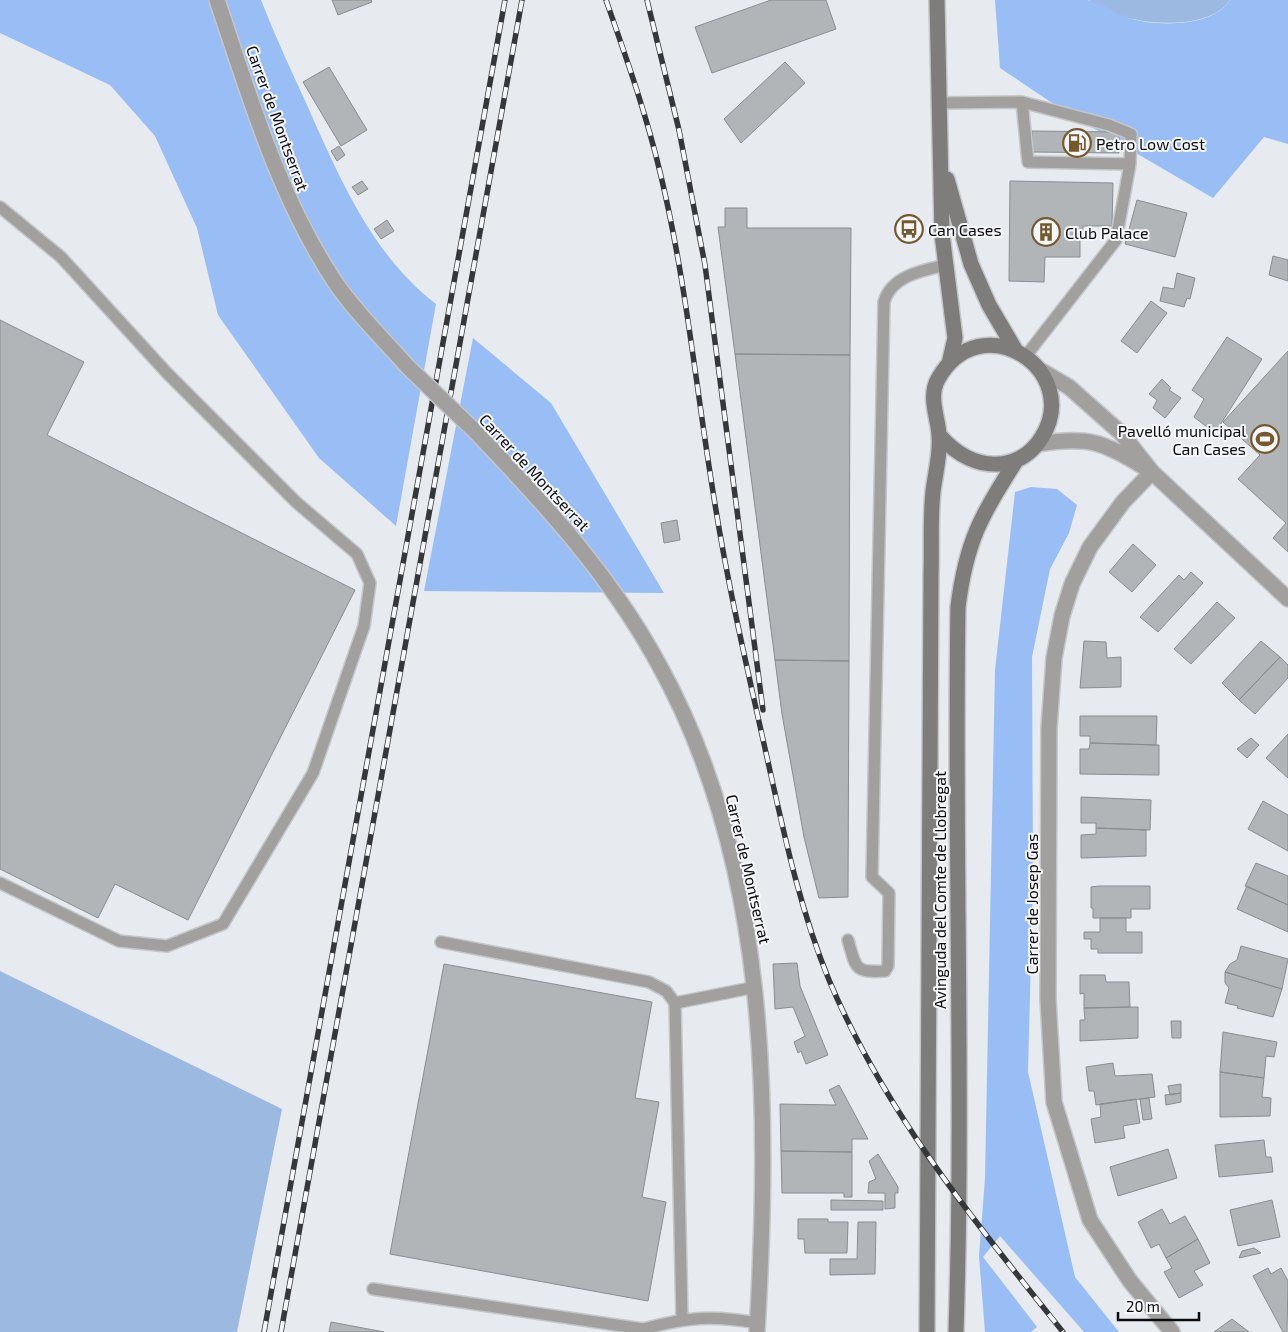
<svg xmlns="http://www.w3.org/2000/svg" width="1288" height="1332" font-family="'Exo 2',sans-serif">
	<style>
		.green { fill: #9cb9e2 }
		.forest { fill: #98bef5 }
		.building { fill: #b2b5b8; stroke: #8a8d90 }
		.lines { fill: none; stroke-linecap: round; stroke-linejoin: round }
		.service-casing { stroke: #c4c6ca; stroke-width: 14 }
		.minor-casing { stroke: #c4c6ca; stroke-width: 18 }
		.secondary-casing { stroke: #c4c6ca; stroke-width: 18 }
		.service { stroke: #a1a09f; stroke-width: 11 }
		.minor { stroke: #a1a09f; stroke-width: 15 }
		.secondary { stroke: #7f7d7b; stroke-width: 15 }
		.rail-casing { stroke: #363739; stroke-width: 5.5 }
		.rail { stroke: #f5f7fb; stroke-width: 4; stroke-dasharray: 11; stroke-linecap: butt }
		.minor-bridge-casing { stroke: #c4c6ca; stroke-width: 18; stroke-linecap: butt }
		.minor-bridge { stroke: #a1a09f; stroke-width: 15 }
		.labels { text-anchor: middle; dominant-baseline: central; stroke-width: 4; stroke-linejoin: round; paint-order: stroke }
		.street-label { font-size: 16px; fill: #0b0b0d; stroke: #f5f7fb }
		.poi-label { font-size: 16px; fill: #0b0b0d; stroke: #f5f7fb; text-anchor: start }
	</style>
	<rect width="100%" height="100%" fill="#e7eaee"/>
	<path class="green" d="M 1089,0 L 1230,0 C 1212,28 1156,25 1128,18 C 1115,15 1102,6 1089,0 Z
		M 0,971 L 282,1109 L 237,1332 L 0,1332 Z"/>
	<path class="forest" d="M 0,0 L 261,0 C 275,36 291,70 307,105 C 339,177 372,255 436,304 L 396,526 L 319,458 L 218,315 L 197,228 L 155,136 L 110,85 L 0,33 Z
		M 995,0 C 1025,0 1057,0 1087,0 C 1100,1 1113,13 1126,17 C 1153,27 1213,28 1230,0 L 1288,0 L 1288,144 L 1264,137 L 1213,198 L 1064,111 L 1000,68 Z
		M 473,338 L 551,403 L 664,593 L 424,591 Z
		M 1031,487 L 1057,489 L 1077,505 L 1069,533 L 1050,569 L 1032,657 L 1033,878 L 1028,1072 L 1075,1277 L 1119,1332 L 1084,1332 L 1000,1236 L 983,1257 L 1037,1327 L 1031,1332 L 985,1332 L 979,1256 L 985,1178 L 995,670 L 1015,492 Z"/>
	<path class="building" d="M 332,0 L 371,0 L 372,2 L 338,15 Z
		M 771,0 L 826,0 L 836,29 L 712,73 L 695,27 Z
		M 785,62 L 805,83 L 741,143 L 724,119 Z
		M 329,67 L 367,130 L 341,146 L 303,82 Z
		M 1032,131 L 1119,132 L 1119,153 L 1032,152 Z
		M 339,146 L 345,155 L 337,161 L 331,151 Z
		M 362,181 L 368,189 L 358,195 L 352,187 Z
		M 1010,181 L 1113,183 L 1112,226 L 1083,226 L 1083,237 L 1080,237 L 1080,257 L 1045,257 L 1044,282 L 1009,281 Z
		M 1137,200 L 1187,213 L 1175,257 L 1125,244 Z
		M 725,208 L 747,208 L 747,228 L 851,228 L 850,355 L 735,354 L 718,227 L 725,227 Z
		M 387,220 L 394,231 L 381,239 L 374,229 Z
		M 1273,256 L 1288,260 L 1288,281 L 1269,275 Z
		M 1177,273 L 1195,278 L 1190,299 L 1187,298 L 1184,307 L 1160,301 L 1163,287 L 1174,289 Z
		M 1151,301 L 1167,313 L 1137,353 L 1121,341 Z
		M 0,320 L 84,362 L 47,435 L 355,590 L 188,920 L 115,884 L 98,918 L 0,869 Z
		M 1227,337 L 1262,359 L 1215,433 L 1194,417 L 1204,399 L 1192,390 Z
		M 1288,351 L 1288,552 L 1273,538 L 1286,523 L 1238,479 L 1260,455 L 1223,422 Z
		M 735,354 L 850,355 L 849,661 L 775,660 Z
		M 1162,379 L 1171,388 L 1169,390 L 1181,398 L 1165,418 L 1153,408 L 1157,400 L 1149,394 Z
		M 677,520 L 680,540 L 664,543 L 661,523 Z
		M 1133,544 L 1156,565 L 1132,592 L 1109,572 Z
		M 1191,572 L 1203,583 L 1158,632 L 1140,617 L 1179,575 L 1184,580 Z
		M 1217,602 L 1235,618 L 1191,664 L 1174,649 Z
		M 1084,641 L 1106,642 L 1107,658 L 1121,657 L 1121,687 L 1080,688 Z
		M 1261,641 L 1280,657 L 1239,700 L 1222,683 Z
		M 1280,657 L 1288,665 L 1288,678 L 1255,714 L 1239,700 Z
		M 775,660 L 849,661 L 848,897 L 819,898 L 804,837 L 782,714 Z
		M 1080,716 L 1157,716 L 1156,745 L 1090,743 L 1090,736 L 1080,736 Z
		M 1288,734 L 1288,778 L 1266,758 Z
		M 1251,738 L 1259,745 L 1247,758 L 1237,749 Z
		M 1090,743 L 1159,745 L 1159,775 L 1080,774 L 1080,749 L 1089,749 Z
		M 1081,797 L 1151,800 L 1150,830 L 1096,828 L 1096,823 L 1081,823 Z
		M 1263,801 L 1288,815 L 1288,851 L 1248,829 Z
		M 1096,828 L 1146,830 L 1146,856 L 1081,858 L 1081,835 L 1096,834 Z
		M 1256,863 L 1288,876 L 1288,905 L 1245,886 Z
		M 1099,886 L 1150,886 L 1150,909 L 1131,909 L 1131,918 L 1093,918 L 1093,908 L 1091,908 L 1091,887 Z
		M 1247,886 L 1288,905 L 1288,932 L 1237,909 Z
		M 1100,918 L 1126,918 L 1126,932 L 1142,932 L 1142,953 L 1098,953 L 1098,949 L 1091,949 L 1091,939 L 1084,939 L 1084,932 L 1100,932 Z
		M 1241,946 L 1288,959 L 1282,989 L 1225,972 L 1230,964 L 1237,960 Z
		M 797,963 L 800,986 L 828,1055 L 806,1064 L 801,1051 L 798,1053 L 794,1042 L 805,1036 L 793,1007 L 775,1009 L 773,964 Z
		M 444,964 L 652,1002 L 635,1098 L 659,1102 L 642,1197 L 666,1202 L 648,1301 L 390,1254 Z
		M 1225,972 L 1282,989 L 1273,1017 L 1237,1008 L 1238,1006 L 1225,1003 L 1229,988 L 1225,983 Z
		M 1080,975 L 1105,975 L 1106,982 L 1129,982 L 1130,1007 L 1084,1008 L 1084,993 L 1080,994 Z
		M 1138,1007 L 1138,1038 L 1080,1041 L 1080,1020 L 1085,1020 L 1084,1008 Z
		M 1171,1021 L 1181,1021 L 1181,1038 L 1172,1038 Z
		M 1223,1032 L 1277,1042 L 1274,1057 L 1266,1056 L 1264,1078 L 1220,1072 Z
		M 1113,1063 L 1115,1076 L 1152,1074 L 1155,1097 L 1096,1105 L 1094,1091 L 1089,1091 L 1086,1067 Z
		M 1220,1072 L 1264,1078 L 1262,1097 L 1271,1098 L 1270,1116 L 1220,1117 Z
		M 1181,1084 L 1181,1093 L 1170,1095 L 1168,1086 Z
		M 839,1085 L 868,1139 L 852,1139 L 852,1152 L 781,1151 L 780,1104 L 836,1105 L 829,1090 Z
		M 1181,1093 L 1181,1102 L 1166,1105 L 1165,1095 Z
		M 1149,1098 L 1152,1119 L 1143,1120 L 1140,1099 Z
		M 1136,1099 L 1140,1123 L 1123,1126 L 1125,1138 L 1095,1143 L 1091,1119 L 1101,1117 L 1100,1104 Z
		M 1264,1140 L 1266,1157 L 1271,1157 L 1273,1172 L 1219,1177 L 1215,1145 Z
		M 1168,1149 L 1177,1178 L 1118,1196 L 1110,1167 Z
		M 781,1151 L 852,1152 L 852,1197 L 844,1197 L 844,1193 L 782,1193 Z
		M 878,1154 L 898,1187 L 898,1193 L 895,1193 L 895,1208 L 885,1209 L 885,1193 L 868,1193 L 869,1182 L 876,1179 L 869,1161 Z
		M 831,1200 L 883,1201 L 883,1210 L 831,1210 Z
		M 1272,1200 L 1280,1237 L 1238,1246 L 1230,1210 Z
		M 1162,1209 L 1170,1224 L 1185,1216 L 1198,1239 L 1166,1258 L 1159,1244 L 1151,1248 L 1138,1222 Z
		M 798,1219 L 828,1219 L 828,1222 L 848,1222 L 847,1253 L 805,1253 L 804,1239 L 798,1239 Z
		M 858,1222 L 876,1222 L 875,1274 L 830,1275 L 830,1259 L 857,1259 Z
		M 1198,1239 L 1210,1263 L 1194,1271 L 1203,1285 L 1179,1298 L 1164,1272 L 1172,1268 L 1166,1258 Z
		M 1254,1248 L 1261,1253 L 1239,1258 L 1242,1251 Z
		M 1268,1268 L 1271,1274 L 1281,1268 L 1288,1281 L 1287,1332 L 1283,1332 L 1253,1276 Z
		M 1232,1319 L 1249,1332 L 1214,1332 Z
		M 331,1322 L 384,1332 L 329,1332 Z"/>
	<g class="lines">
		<defs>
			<path id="service" d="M 1022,102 L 1028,162 L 1130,164
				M 940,103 L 1022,102 L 1109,125 L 1131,134 L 1130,164 L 1116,240 L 1025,357
				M 0,207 L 61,257 L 167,373 L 296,502 L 357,554 L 370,583 L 364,626 L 313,773 L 223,924 L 167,946 L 119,941 L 0,883
				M 848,940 C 856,968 854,973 885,971 L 888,966 L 889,893 L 872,877 L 884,302 C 891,276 923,270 946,265
				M 441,942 L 649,982 L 666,991 L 675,1003 L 682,1319
				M 675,1003 L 756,987
				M 373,1289 L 643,1329 C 689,1317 711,1315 758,1323"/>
			<path id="minor" d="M 217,0 C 250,97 278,196 335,282 C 356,313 384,340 409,368
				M 1040,370 L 1069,387 L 1122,434 L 1152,472 L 1288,599
				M 475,431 C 544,503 610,575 658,663 C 770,864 770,1108 757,1332
				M 1038,444 C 1087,436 1102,441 1144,467
				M 1152,472 L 1123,502 L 1090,547 L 1072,584 L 1062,616 L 1054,658 L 1049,728 L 1048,999 L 1054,1102 L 1090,1220 L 1130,1281 L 1172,1332"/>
			<path id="secondary" d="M 937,0 L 942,234 L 955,338 L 949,364
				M 947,179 L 971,264 L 989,305 L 1016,351
				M 927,1332 L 931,575 C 932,548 930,519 933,492 C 935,474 941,453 939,435 C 938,417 928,397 938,379 C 981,303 1083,370 1042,437 C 1034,450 1022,460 1006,463 C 980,468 957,455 940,436
				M 956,1332 C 964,1090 954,848 958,607 C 966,542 981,515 1016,461"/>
		</defs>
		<use href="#service" class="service-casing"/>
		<use href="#minor" class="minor-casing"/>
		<use href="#secondary" class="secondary-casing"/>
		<use href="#service" class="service"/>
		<use href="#minor" class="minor"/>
		<use href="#secondary" class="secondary"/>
		<defs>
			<path id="rail" d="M 606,0 C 626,57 646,113 660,172 C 686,279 696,389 714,498 C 727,581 746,663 764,744 C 782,824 798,905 829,980 C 884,1111 975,1222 1063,1332
				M 647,0 L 679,130 L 705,265 L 763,710
				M 264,1332 L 505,0
				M 281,1332 L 522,0"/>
		</defs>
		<use href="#rail" class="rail-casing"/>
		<use href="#rail" class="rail"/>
		<defs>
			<path id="minor-bridge" d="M 409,368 L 475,431"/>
		</defs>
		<use href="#minor-bridge" class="minor-bridge-casing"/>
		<use href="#minor-bridge" class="minor-bridge"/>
	</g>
	<defs>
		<symbol id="fuel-ring" viewBox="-11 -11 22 22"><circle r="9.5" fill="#f5f7fb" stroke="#76582d" stroke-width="1.5"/><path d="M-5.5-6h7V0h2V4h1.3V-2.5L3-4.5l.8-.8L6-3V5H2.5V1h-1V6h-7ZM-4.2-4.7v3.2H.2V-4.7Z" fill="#76582d"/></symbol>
		<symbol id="bus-ring" viewBox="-11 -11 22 22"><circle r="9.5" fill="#f5f7fb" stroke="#76582d" stroke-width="1.5"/><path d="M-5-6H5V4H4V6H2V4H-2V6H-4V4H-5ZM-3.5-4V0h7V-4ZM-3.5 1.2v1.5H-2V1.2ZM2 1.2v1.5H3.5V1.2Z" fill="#76582d"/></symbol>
		<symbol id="building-ring" viewBox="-11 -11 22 22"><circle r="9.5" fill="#f5f7fb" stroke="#76582d" stroke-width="1.5"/><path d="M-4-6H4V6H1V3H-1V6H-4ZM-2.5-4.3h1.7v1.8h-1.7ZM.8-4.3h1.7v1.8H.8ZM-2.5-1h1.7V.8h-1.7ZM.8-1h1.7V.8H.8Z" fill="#76582d"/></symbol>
		<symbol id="stadium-ring" viewBox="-11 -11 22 22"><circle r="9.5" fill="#f5f7fb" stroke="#76582d" stroke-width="1.5"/><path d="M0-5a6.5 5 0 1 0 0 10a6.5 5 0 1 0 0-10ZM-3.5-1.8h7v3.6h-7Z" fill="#76582d"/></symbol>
	</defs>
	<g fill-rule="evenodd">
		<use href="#fuel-ring" x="1061" y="127" width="32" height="32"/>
		<use href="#bus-ring" x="893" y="213" width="32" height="32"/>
		<use href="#building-ring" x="1030" y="216" width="32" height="32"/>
		<use href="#stadium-ring" x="1249" y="423" width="32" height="32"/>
	</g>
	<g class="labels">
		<g class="street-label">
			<text transform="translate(278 118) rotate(70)">Carrer de Montserrat</text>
			<text transform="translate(535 472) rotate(47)">Carrer de Montserrat</text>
			<text transform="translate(749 869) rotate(77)">Carrer de Montserrat</text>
			<text transform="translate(939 890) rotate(-90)">Avinguda del Comte de Llobregat</text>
			<text transform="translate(1031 904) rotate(-90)">Carrer de Josep Gas</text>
		</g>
		<g class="poi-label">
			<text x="1096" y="143">Petro Low Cost</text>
			<text x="928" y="229">Can Cases</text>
			<text x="1065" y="232">Club Palace</text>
			<text x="1246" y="430" text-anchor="end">Pavelló municipal<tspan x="1246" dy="18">Can Cases</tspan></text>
		</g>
	</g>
	<path d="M1118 1312v8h81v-8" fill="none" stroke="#0b0b0d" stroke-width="2.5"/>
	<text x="1126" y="1312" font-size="15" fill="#0b0b0d" stroke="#f5f7fb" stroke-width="4" paint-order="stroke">20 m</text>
</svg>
